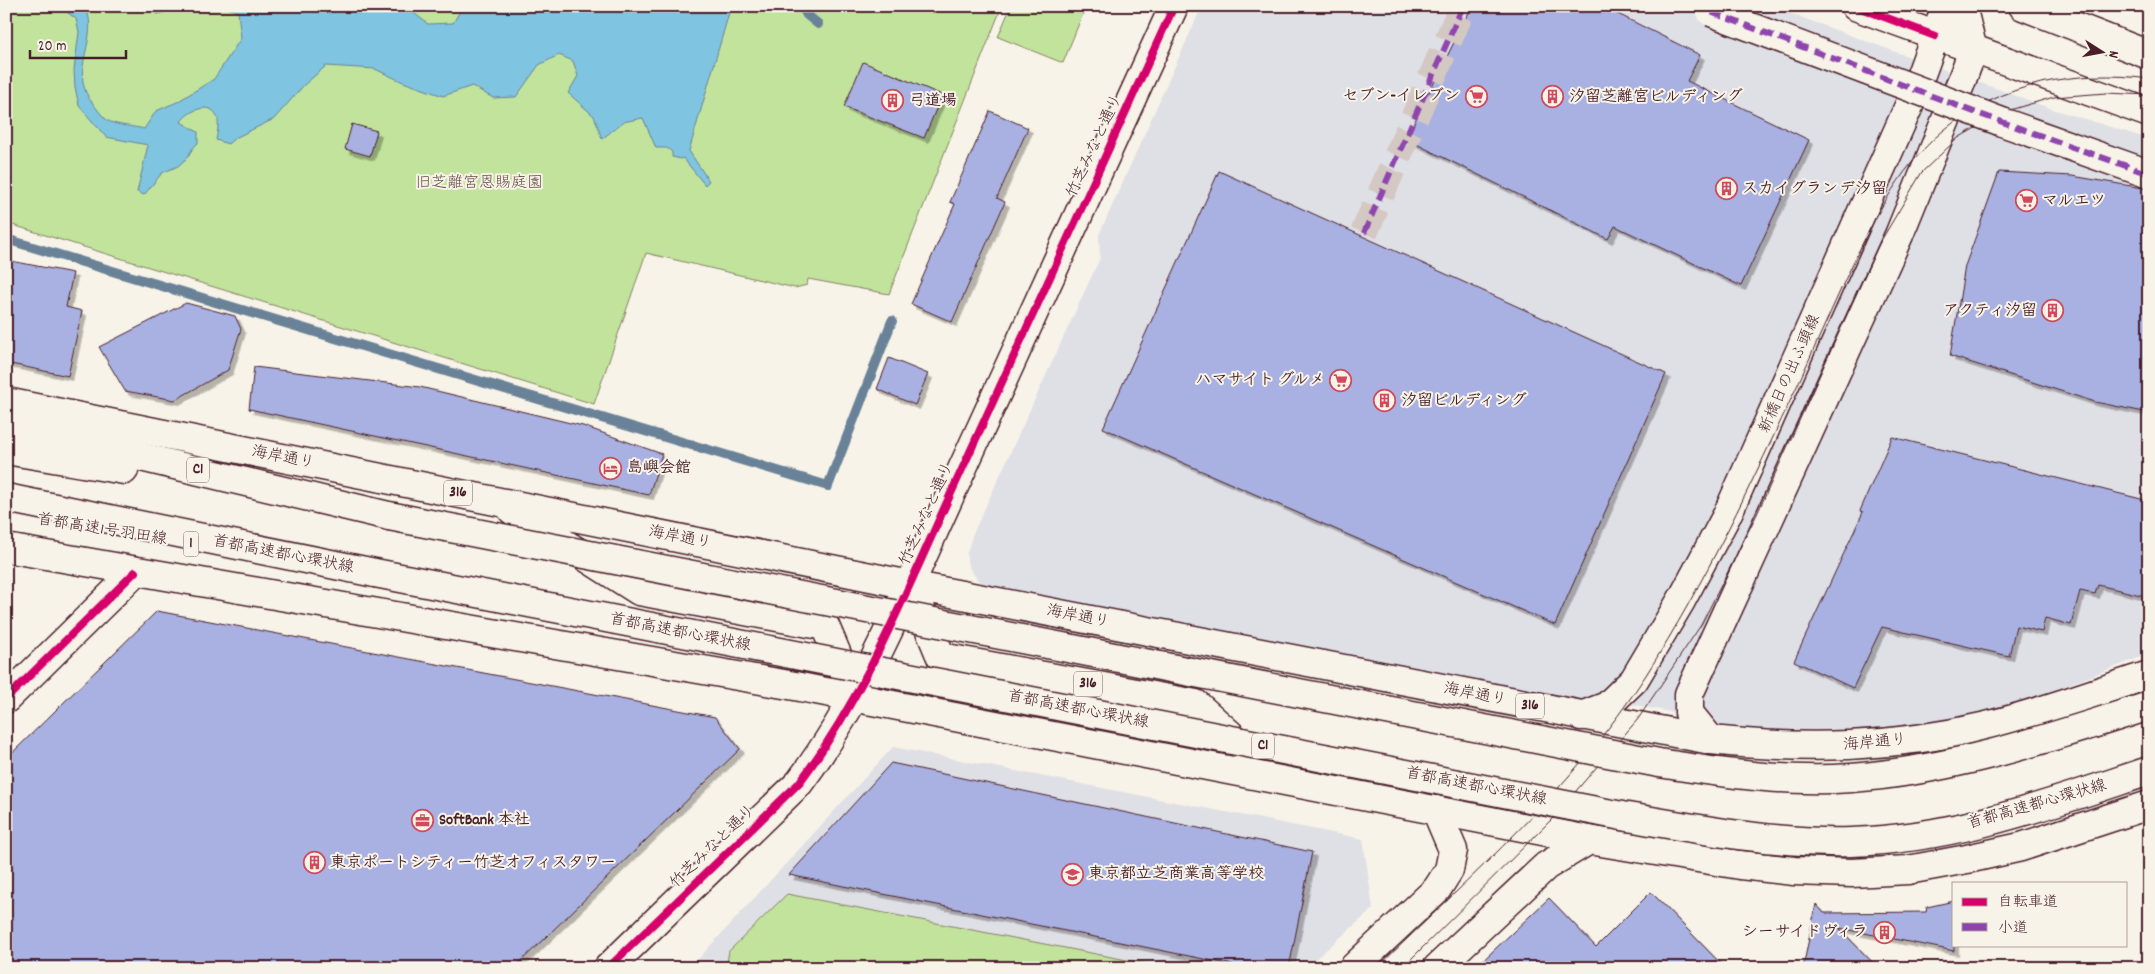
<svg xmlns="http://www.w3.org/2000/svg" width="2155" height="974" font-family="Dekko,'Klee One',sans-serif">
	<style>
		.built { fill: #dfdfe6 }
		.green { fill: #c1e39c; stroke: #868164 }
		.water { fill: #7fc4e0; stroke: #6a8298 }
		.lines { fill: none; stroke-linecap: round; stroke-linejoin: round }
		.stream { stroke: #6a8298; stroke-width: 10 }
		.building { fill: #a8b1e1; stroke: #4a1f2b; filter: url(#shadow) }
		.street-tunnel { stroke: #d4c9c2; stroke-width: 28; stroke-dasharray: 28 14; stroke-linecap: butt }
		.street-casing { stroke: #4a1f2b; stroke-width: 31 }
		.secondary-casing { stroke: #4a1f2b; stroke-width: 31 }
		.primary-casing { stroke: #4a1f2b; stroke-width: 31 }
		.highway-casing { stroke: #4a1f2b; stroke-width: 31 }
		.street { stroke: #f7f3e8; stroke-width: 28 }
		.secondary { stroke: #f7f3e8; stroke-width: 28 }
		.primary { stroke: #f7f3e8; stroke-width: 28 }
		.highway { stroke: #f7f3e8; stroke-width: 28 }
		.tram { stroke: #4a1f2b; stroke-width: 1 }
		.street-bridge-casing { stroke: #4a1f2b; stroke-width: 31; stroke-linecap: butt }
		.highway-bridge-casing { stroke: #4a1f2b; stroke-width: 31; stroke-linecap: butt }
		.street-bridge { stroke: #f7f3e8; stroke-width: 28 }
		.highway-bridge { stroke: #f7f3e8; stroke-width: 28 }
		.quiet { stroke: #8e44ad; stroke-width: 6; stroke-dasharray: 12 6; stroke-linecap: butt }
		.cycleway-casing { stroke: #f7f3e8; stroke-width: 11 }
		.cycleway { stroke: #d6006c; stroke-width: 8 }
		.labels { text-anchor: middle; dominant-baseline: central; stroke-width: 4; stroke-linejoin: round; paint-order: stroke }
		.shield { fill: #f7f3e8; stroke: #7e5f64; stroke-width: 1 }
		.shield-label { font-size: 15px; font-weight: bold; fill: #4a1f2b }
		.poi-label { font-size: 16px; font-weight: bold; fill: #4a1f2b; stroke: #f7f3e8; text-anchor: start }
		.street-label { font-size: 16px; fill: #4a1f2b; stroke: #f7f3e8 }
		.park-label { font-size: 16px; fill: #685047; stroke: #f7f3e8 }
	</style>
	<defs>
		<filter id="shadow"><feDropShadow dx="4.5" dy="4.5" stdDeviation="0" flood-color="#0004"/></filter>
	</defs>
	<rect width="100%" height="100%" fill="#f7f3e8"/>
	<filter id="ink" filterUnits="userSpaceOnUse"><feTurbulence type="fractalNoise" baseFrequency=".02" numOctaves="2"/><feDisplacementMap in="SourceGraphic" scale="10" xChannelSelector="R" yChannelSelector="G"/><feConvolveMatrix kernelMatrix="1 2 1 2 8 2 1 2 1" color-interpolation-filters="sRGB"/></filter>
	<g filter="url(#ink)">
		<path class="built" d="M 1202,6 L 1770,6 L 2052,109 L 2149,139 L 2149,654 L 2012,706 L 1935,726 L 1882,735 L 1724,730 L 1710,720 L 1595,697 L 1588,701 L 1045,600 L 987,588 L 980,583 L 970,569 L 967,561 L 967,553 L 972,536 L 1100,258 L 1099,235 Z
			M 893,747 L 1363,839 L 1373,909 L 1305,968 L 690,968 Z"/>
		<path class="green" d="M 6,6 L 1002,6 L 889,294 L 808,279 L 807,285 L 795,288 L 646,253 L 594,404 L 6,223 Z
			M 1011,6 L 1086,6 L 1063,63 L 998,37 Z
			M 787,894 L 1168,968 L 726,968 L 729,951 Z"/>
		<path class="water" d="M 59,6 L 85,6 C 102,39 65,71 94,105 C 98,110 102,116 107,120 C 116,126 134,126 144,129 L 156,111 L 177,102 L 214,79 L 241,38 L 238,12 L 224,6 L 405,6 L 428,24 L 453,23 L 463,6 L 731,6 L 689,151 L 709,181 L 705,185 L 683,158 L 681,159 L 672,157 L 672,152 L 667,148 L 656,148 L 643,118 L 623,122 L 602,139 L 594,116 L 568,93 L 578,76 L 573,61 L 559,55 L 539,65 L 516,97 L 493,98 L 472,86 L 443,96 L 403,82 L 375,69 L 326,66 L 304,85 L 274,119 L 235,138 L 228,144 L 216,140 C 217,134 219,126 218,120 C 214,99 188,110 181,122 L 198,132 L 198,143 L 193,148 L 187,158 L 178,166 L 162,173 L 144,195 L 137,192 L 148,145 L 106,137 L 79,106 L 75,87 L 74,70 L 79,32 L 76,19 Z
			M 134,6 L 187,6 L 158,14 Z"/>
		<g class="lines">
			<path class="stream" d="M 802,6 L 807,15 L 818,24
				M 6,239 L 828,486 L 892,321"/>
		</g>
		<path class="building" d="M 1472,6 L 1602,6 L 1700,55 L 1687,81 L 1809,140 L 1741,286 L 1615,226 L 1608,239 L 1406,139 Z
			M 863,62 L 942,95 L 924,138 L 844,107 Z
			M 990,111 L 1028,128 L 997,198 L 1005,202 L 952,322 L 911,304 L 955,204 L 950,202 Z
			M 352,124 L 377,131 L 370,156 L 345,149 Z
			M 1219,171 L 1666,374 L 1555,625 L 1103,428 Z
			M 1999,172 L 2072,176 L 2149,189 L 2149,413 L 2095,402 L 1950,356 L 1965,266 Z
			M 6,260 L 73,273 L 66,307 L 82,311 L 68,376 L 6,363 Z
			M 186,303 L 235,316 L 241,329 L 228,370 L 175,400 L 125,391 L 99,347 Z
			M 889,358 L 928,374 L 915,405 L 877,389 Z
			M 254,367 L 420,387 L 583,426 L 662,454 L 649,495 L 249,409 Z
			M 1892,437 L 2149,501 L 2149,597 L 2098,585 L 2095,594 L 2080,591 L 2071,625 L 2045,618 L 2042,632 L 2016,626 L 2009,656 L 1882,627 L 1853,688 L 1794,661 L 1863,512 L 1860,511 Z
			M 157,611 L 715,717 L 740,749 L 514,968 L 6,968 L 6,759 Z
			M 891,763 L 1312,852 L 1289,968 L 1248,968 L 789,875 Z
			M 1651,892 L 1725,968 L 1475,968 L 1549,898 L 1596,947 Z
			M 1954,901 L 1954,951 L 1839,928 L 1878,968 L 1803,968 L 1816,904 L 1824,913 L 1926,912 L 1927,907 Z"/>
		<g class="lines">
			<path class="street-tunnel" d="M 1364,233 L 1463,6"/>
			<defs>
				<path id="street" d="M 2002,122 L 2149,174"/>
				<path id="secondary" d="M 1855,6 L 2149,113
					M 2023,6 L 2149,55
					M 6,699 L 135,572
					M 1581,716 L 1607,706 L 1634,680 L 1682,599 L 1727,515 L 1912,99 L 1946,6
					M 1711,740 L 1689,713 L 1689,694 L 1899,235 L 1960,85 L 1973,50 L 1962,6
					M 608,968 L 799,783 C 869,690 910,581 959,476 C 1031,320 1102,163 1174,6
					M 1353,968 L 1437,889 L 1449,870 L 1453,850 L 1436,810
					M 1437,968 L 1546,866 L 1589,840"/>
				<path id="primary" d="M 6,402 L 910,585 L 1711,740 C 1805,750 1893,748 1986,726 C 2041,713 2095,692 2149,675
					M 512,510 L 639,591 L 825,626 L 849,683
					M 6,548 L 795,686 L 1589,840 L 1740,865 L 1794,871 L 1852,873 L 1908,870 L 1967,859 L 2021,847 L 2149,805
					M 918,602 L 941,657 L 1196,704 L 1245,748"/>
				<path id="highway" d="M 6,425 L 389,516
					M 6,450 L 124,470
					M 6,498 L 375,573"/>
			</defs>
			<use href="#street" class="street-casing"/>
			<use href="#secondary" class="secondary-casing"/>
			<use href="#primary" class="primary-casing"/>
			<use href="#highway" class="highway-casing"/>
			<use href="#street" class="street"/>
			<use href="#secondary" class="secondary"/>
			<use href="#primary" class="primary"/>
			<use href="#highway" class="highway"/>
			<path class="tram" d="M 1377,968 C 1471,876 1575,786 1646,675 C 1706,581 1752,482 1799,382 C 1814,348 1830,314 1845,280 C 1871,225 1896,170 1944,130 C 2001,83 2077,69 2149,79
				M 1402,968 L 1551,820 L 1638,719 L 1701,625 L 1757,514 L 1879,244 L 1922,172 L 1958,138 L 2003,112 L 2054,97 L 2106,93 L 2149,95"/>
			<defs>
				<path id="street-bridge" d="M 1711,12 L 2002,122"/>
				<path id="highway-bridge" d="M 389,516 L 1659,763 C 1722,773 1788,783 1851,778 C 1956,770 2049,738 2149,706
					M 375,573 L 1622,816 C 1698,829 1774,844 1851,842 C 1955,839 2052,803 2149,771"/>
			</defs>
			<use href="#street-bridge" class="street-bridge-casing"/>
			<use href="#highway-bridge" class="highway-bridge-casing"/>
			<use href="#street-bridge" class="street-bridge"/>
			<use href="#highway-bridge" class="highway-bridge"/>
			<path class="quiet" d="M 1695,6 L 1974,112 L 2149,174
				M 1364,233 L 1463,6"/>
			<defs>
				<path id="cycleway" d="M 1855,6 L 1935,36
					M 6,699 L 135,572
					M 608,968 L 799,783 C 869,690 910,581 959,476 C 1031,320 1102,163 1174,6"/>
			</defs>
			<use href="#cycleway" class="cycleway-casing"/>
			<use href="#cycleway" class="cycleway"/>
		</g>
	</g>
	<defs>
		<symbol id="supermarket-ring" viewBox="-11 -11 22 22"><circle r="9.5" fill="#f7f3e8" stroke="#d1495b" stroke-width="1.5"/><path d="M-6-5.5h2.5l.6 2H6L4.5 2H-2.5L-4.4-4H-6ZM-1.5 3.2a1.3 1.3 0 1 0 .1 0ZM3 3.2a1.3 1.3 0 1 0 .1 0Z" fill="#d1495b"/></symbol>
		<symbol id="building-ring" viewBox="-11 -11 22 22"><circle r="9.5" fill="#f7f3e8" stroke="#d1495b" stroke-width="1.5"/><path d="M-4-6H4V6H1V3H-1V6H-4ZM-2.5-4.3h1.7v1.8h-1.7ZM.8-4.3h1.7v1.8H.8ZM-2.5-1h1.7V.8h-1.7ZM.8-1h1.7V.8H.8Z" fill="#d1495b"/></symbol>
		<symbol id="hotel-ring" viewBox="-11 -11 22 22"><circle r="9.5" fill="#f7f3e8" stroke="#d1495b" stroke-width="1.5"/><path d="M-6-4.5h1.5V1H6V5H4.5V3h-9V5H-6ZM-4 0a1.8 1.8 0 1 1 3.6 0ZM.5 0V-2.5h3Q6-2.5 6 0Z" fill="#d1495b"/></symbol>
		<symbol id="office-ring" viewBox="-11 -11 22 22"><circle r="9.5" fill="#f7f3e8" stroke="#d1495b" stroke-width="1.5"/><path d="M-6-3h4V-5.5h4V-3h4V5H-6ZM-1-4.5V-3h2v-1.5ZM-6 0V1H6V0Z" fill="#d1495b"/></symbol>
		<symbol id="school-ring" viewBox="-11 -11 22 22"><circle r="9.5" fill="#f7f3e8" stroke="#d1495b" stroke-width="1.5"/><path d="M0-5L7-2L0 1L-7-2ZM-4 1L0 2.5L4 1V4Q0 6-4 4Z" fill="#d1495b"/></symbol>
	</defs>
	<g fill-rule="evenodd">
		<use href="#supermarket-ring" x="1464" y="84" width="25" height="25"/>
		<use href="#building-ring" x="1540" y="84" width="25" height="25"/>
		<use href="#building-ring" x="880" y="88" width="25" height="25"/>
		<use href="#building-ring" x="1714" y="176" width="25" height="25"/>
		<use href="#supermarket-ring" x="2014" y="188" width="25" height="25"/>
		<use href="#building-ring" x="2040" y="298" width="25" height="25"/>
		<use href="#supermarket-ring" x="1328" y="368" width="25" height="25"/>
		<use href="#building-ring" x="1372" y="388" width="25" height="25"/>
		<use href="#hotel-ring" x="598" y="456" width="25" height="25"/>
		<use href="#office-ring" x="410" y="808" width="25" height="25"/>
		<use href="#building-ring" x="302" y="850" width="25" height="25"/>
		<use href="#school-ring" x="1060" y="862" width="25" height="25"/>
		<use href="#building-ring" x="1872" y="920" width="25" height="25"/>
	</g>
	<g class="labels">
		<g class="shield">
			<rect x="187" y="457.5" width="22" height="25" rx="4"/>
			<rect x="444" y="480.5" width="28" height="25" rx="4"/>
			<rect x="183.5" y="531.5" width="15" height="25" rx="4"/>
			<rect x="1074" y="671.5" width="28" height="25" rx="4"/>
			<rect x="1516" y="693.5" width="28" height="25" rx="4"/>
			<rect x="1252" y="733.5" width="22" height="25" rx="4"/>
		</g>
		<g class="shield-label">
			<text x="198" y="470">C1</text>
			<text x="458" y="493">316</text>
			<text x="191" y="544">1</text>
			<text x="1088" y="684">316</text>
			<text x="1530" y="706">316</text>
			<text x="1263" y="746">C1</text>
		</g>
		<g class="poi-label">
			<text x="1460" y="96" text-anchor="end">セブン-イレブン</text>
			<text x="1569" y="97">汐留芝離宮ビルディング</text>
			<text x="909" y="101">弓道場</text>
			<text x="1742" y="189">スカイグランデ汐留</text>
			<text x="2042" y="201">マルエツ</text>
			<text x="2037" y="311" text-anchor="end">アクティ汐留</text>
			<text x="1325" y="380" text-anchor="end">ハマサイト グルメ</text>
			<text x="1401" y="401">汐留ビルディング</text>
			<text x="627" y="468">島嶼会館</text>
			<text x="439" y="820">SoftBank 本社</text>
			<text x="330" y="863">東京ポートシティー竹芝オフィスタワー</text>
			<text x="1088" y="874">東京都立芝商業高等学校</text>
			<text x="1868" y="932" text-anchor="end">シーサイドヴィラ</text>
		</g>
		<g class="street-label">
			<text transform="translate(1095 146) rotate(-65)">竹芝みなと通り</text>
			<text transform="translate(1790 374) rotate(-66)">新橋日の出ふ頭線</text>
			<text transform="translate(283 458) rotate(11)">海岸通り</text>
			<text transform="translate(927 514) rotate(-66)">竹芝みなと通り</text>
			<text transform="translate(102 530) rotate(9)">首都高速1号羽田線</text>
			<text transform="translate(680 538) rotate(11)">海岸通り</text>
			<text transform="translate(283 555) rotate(11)">首都高速都心環状線</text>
			<text transform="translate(1078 617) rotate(11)">海岸通り</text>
			<text transform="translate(680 633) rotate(11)">首都高速都心環状線</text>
			<text transform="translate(1475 695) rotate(11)">海岸通り</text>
			<text transform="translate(1078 710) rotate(11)">首都高速都心環状線</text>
			<text transform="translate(1875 743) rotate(-5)">海岸通り</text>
			<text transform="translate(1476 787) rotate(11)">首都高速都心環状線</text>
			<text transform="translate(2037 805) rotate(-16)">首都高速都心環状線</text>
			<text transform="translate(713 847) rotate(-44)">竹芝みなと通り</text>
		</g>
		<g class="park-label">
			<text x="479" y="183">旧芝離宮恩賜庭園</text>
		</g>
	</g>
	<rect width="2155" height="974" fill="none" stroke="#f7f3e8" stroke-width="25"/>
	<rect x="12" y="12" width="2130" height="949" fill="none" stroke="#4a1f2b" stroke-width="2" filter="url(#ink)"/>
	<rect x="1952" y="882" width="175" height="65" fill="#f7f3e8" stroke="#b29e9c"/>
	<rect x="1962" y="898" width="25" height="8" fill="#d6006c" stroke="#b29e9c"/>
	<text x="1998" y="906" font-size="15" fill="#4a1f2b">自転車道</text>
	<rect x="1962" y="923" width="25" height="8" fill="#8e44ad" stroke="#b29e9c"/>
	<text x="1998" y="932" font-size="15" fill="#4a1f2b">小道</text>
	<g transform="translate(2102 52) rotate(101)" stroke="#f7f3e8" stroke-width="4" paint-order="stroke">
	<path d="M0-4L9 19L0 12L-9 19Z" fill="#4a1f2b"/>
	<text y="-8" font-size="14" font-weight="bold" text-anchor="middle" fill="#4a1f2b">N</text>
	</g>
	<path d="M30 50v8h96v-8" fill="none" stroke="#4a1f2b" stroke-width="2.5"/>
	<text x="38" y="50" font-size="15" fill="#4a1f2b" stroke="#f7f3e8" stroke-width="4" paint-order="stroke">20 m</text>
</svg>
